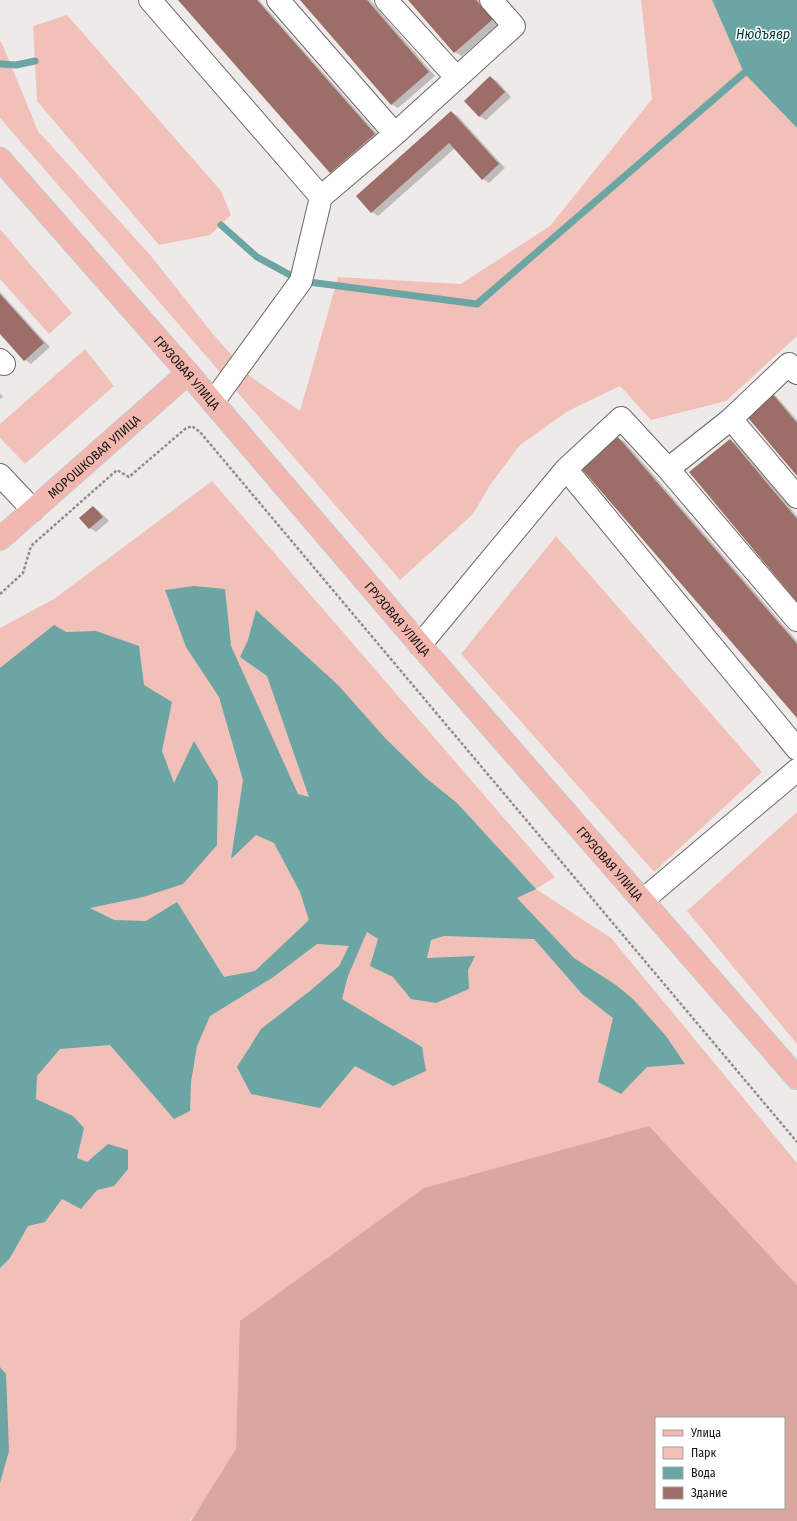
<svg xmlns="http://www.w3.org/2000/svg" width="797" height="1521" font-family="'Fira Sans Condensed',sans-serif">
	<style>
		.green { fill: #f1c1b9 }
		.forest { fill: #d9a79f; fill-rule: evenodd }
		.water { fill: #6ba6a4 }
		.shadow { fill: #0003 }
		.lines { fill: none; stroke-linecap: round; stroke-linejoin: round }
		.stream { stroke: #6ba6a4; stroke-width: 7 }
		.building { fill: #9d6e67 }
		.minor-casing { stroke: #6c6867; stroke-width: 24 }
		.major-casing { stroke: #c7c6c6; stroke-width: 24 }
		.path { stroke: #908c8c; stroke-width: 2.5; stroke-dasharray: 3 2; stroke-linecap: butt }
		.minor { stroke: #fff; stroke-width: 22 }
		.major { stroke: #f2b7af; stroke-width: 22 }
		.labels { text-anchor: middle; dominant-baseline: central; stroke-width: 3; stroke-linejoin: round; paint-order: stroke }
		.street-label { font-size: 13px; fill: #151313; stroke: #fff }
		.water-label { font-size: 14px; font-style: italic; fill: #003a39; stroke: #fff }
	</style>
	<rect width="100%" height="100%" fill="#efeaea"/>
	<path class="green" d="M 641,0 L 712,0 L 744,73 L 797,128 L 797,336 L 726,401 L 651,420 L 620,386 L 568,411 L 520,445 L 490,485 L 473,514 L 400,580 L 0,118 L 0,42 L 1,41 L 38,131 L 151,256 L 212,333 L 251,377 L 300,411 L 338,277 L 461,284 L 550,226 L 652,99 Z
		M 67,15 L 221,191 L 231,215 L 210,235 L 159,245 L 37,101 L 33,26 Z
		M 0,229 L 72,313 L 49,334 L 0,279 Z
		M 85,349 L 114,386 L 25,464 L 0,438 L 0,424 Z
		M 212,481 L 555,877 L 536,889 L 611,938 L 797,1163 L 797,1285 L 649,1126 L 239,1452 L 190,1521 L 0,1521 L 0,628 L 54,599 Z
		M 556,536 L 762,772 L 654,872 L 461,654 Z
		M 797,812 L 797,1044 L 687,911 Z"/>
	<path class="forest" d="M 649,1126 L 797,1285 L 797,1521 L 191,1521 L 236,1449 L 240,1321 L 424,1188 ZM 656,1418 L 784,1418 L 784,1508 L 656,1508 Z"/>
	<path class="water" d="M 712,0 L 797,0 L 797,128 L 744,73 Z
		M 194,586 L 225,589 L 231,646 L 298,794 L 309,797 L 267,676 L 240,657 L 248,640 L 256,610 L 339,686 L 385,738 L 426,778 L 457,803 L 536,889 L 517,898 L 574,958 L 616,985 L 633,999 L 666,1036 L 685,1064 L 647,1067 L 621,1094 L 598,1082 L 613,1018 L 582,994 L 534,939 L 444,936 L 431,940 L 427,958 L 475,956 L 468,970 L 469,989 L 436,1003 L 411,999 L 393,977 L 370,966 L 378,939 L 367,932 L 348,976 L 342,999 L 422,1047 L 426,1071 L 393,1086 L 355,1066 L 320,1108 L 251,1094 L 237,1067 L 261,1029 L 311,990 L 339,966 L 349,946 L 317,944 L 272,978 L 210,1016 L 197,1046 L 191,1082 L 190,1111 L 174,1119 L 110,1045 L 60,1049 L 37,1076 L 36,1099 L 73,1116 L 84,1128 L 77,1158 L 87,1162 L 108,1144 L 128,1150 L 128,1169 L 114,1186 L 97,1190 L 81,1209 L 62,1199 L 45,1222 L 28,1226 L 10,1258 L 0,1268 L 0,668 L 54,625 L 66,632 L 96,631 L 139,646 L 144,685 L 172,702 L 162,751 L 174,783 L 194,741 L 218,782 L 217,845 L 183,884 L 143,897 L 90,908 L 114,920 L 146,921 L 177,902 L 224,977 L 255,971 L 309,920 L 300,892 L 274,843 L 256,835 L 231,859 L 243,780 L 219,697 L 186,647 L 165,590 Z
		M 0,1367 L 6,1374 L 9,1451 L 0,1483 Z"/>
	<path class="shadow" d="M 179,0 L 259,0 L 381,138 L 337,176 L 331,172 Z
		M 302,0 L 370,0 L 435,76 L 398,108 L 391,104 Z
		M 410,0 L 478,0 L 499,24 L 462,56 L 455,52 Z
		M 490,77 L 497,81 L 511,97 L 486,120 L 479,116 Z
		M 451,112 L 458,116 L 505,168 L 489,183 L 483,179 L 455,148 L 378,216 L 372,212 L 357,196 Z
		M 0,292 L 50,347 L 31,364 L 25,360 L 0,333 Z
		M 770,392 L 776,396 L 797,420 L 797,474 Z
		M 0,393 L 3,397 L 0,399 Z
		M 617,438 L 624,441 L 797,641 L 797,716 Z
		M 730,440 L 737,444 L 797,516 L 797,601 Z
		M 93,507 L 99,511 L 109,521 L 96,532 L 90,528 Z"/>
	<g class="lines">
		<path class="stream" d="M 0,64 L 16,65 L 35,61
			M 221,225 L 257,257 L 301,281 L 477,304 L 744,73"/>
	</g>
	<path class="building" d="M 178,0 L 257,0 L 375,134 L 330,173 Z
		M 300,0 L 367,0 L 429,72 L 391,105 Z
		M 408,0 L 476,0 L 493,19 L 454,53 Z
		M 490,76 L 505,92 L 479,117 L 464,101 Z
		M 451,111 L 499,164 L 482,180 L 449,143 L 371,213 L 356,196 Z
		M 0,294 L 44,343 L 24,361 L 0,334 Z
		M 770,391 L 797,423 L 797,476 L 744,413 Z
		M 617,436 L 797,644 L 797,718 L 581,468 Z
		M 730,439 L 797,519 L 797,602 L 689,472 Z
		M 93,506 L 103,517 L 89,529 L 79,518 Z"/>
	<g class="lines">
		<defs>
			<path id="minor" d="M 150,0 L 321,197
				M 278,0 L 395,134
				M 386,0 L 456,77
				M 0,360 L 4,364
				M 213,402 L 301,281 L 321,197 L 395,134 L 514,26 L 491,0
				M 731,419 L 789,364 L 797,373
				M 566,469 L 797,749
				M 668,469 L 731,419 L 797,497
				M 0,475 L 33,510
				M 420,645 L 566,469 L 621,418 L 668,469 L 797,620
				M 643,900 L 797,770"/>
			<g id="major">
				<path id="s1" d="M 0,159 L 188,373 L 420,645 L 797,1078"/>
				<path id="s2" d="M 0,539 L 188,373"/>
			</g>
		</defs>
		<use href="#minor" class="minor-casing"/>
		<use href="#major" class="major-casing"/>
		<path class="path" d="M 0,594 L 23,573 L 31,546 L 117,470 L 129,477 L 185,429 L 192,426 L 200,432 L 797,1142"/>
		<use href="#minor" class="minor"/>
		<use href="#major" class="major"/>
	</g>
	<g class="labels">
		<g class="street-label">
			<text stroke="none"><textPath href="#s1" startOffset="284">ГРУЗОВАЯ УЛИЦА</textPath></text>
			<text stroke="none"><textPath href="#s2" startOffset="125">МОРОШКОВАЯ УЛИЦА</textPath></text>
			<text stroke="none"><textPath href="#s1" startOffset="608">ГРУЗОВАЯ УЛИЦА</textPath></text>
			<text stroke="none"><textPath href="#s1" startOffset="932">ГРУЗОВАЯ УЛИЦА</textPath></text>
		</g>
		<g class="water-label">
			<text x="763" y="34">Нюдъявр</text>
		</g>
	</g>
	<rect x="655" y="1417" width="130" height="92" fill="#ffffff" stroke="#a1a1a1"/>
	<rect x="663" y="1430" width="20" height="6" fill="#f2b7af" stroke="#a1a1a1"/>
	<text x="691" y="1437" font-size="12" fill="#151313">Улица</text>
	<rect x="663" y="1447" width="20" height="12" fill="#f1c1b9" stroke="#a1a1a1"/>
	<text x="691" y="1457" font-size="12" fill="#151313">Парк</text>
	<rect x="663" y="1467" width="20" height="12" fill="#6ba6a4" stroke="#a1a1a1"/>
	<text x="691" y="1477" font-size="12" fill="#151313">Вода</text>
	<rect x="663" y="1487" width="20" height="12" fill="#9d6e67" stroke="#a1a1a1"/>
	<text x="691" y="1497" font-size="12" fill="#151313">Здание</text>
</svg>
